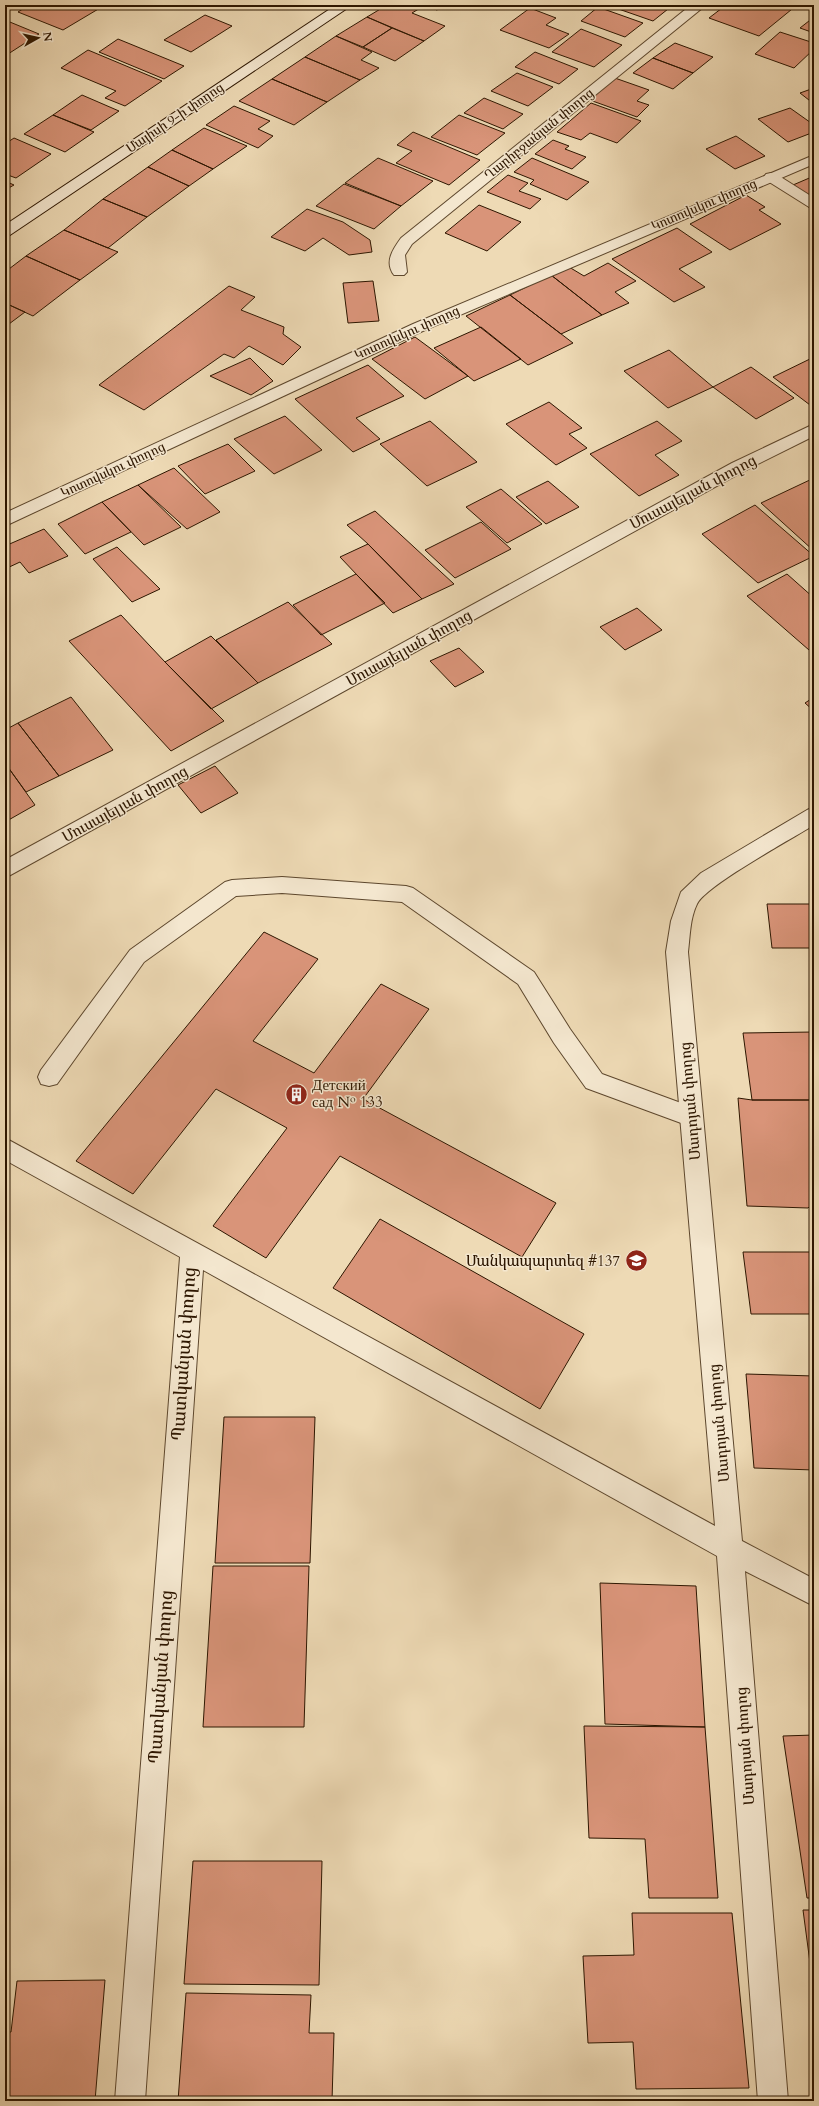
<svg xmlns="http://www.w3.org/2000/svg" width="819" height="2106" font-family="Cardo,'Noto Serif Armenian',serif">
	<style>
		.building { fill: #d99479; stroke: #2d1600 }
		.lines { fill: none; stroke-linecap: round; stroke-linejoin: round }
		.lane-casing { stroke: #5d472d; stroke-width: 2 }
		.street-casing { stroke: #5d472d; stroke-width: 2 }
		.secondary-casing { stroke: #2d1600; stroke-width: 2 }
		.lane { fill: #f4e7cf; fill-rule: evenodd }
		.street { fill: #f4e7cf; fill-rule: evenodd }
		.secondary { fill: #f4e7cf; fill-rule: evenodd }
		.labels { text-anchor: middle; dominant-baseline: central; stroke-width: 3; stroke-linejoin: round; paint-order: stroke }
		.far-street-label { font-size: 13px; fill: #2d1600; stroke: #f4e7cf }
		.street-label { font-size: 15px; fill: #2d1600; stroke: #f4e7cf }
		.poi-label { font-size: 15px; fill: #2d1600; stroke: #f4e7cf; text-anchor: start }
		.near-street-label { font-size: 18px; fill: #2d1600; stroke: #f4e7cf }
	</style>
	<rect width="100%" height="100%" fill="#eedab5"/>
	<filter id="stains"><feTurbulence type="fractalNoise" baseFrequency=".005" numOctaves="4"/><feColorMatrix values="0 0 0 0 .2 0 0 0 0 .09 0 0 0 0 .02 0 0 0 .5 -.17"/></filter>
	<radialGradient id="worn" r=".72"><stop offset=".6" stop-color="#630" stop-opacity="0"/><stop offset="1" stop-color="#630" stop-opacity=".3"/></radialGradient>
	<path class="building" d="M 29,5 L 93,5 L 100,8 L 63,30 L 18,12 Z
		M 387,5 L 418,5 L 422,7 L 412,13 L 445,26 L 424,41 L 367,17 Z
		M 422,5 L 444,5 L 437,10 Z
		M 607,5 L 673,5 L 653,21 Z
		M 726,5 L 797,5 L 759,36 L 709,18 Z
		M 598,7 L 643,23 L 625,37 L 581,21 Z
		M 530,8 L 556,18 L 546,25 L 569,34 L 549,48 L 500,30 Z
		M 205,15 L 232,26 L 191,52 L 164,40 Z
		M 367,17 L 392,28 L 363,47 L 336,36 Z
		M 814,17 L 814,33 L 800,28 Z
		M 5,20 L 39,34 L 5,56 Z
		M 392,28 L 424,41 L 395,61 L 363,47 Z
		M 581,29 L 622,45 L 594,67 L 552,52 Z
		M 780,32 L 814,43 L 814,49 L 794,68 L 755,54 Z
		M 336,36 L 372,52 L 361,60 L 379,68 L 360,80 L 305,57 Z
		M 118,39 L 184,66 L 164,79 L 99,52 Z
		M 675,43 L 713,57 L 693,73 L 653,58 Z
		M 88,50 L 162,81 L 125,106 L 105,98 L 116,91 L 61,68 Z
		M 535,52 L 578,69 L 559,84 L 515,67 Z
		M 305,57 L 360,80 L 327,102 L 272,79 Z
		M 653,58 L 693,73 L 673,89 L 633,73 Z
		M 517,73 L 553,87 L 528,106 L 491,91 Z
		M 612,77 L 649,90 L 637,101 L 649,105 L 637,117 L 587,99 Z
		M 272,79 L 327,102 L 294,125 L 239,101 Z
		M 814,88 L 814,104 L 800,93 Z
		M 82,95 L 119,111 L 91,130 L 53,115 Z
		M 484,98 L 523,114 L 503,129 L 464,113 Z
		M 591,103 L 641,121 L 617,143 L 590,133 L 581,140 L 557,132 Z
		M 234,106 L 270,121 L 258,129 L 273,136 L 258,148 L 206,125 Z
		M 790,108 L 814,125 L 814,132 L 788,142 L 758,119 Z
		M 53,115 L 94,132 L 65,152 L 24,134 Z
		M 459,115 L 505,133 L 477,155 L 431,137 Z
		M 204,128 L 247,146 L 213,169 L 172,150 Z
		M 413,132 L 480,160 L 449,185 L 396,163 L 412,151 L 397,145 Z
		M 736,136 L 765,156 L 735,169 L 706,149 Z
		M 14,138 L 51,154 L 16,178 L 5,174 L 5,144 Z
		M 553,140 L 569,146 L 565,149 L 586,157 L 572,169 L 535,154 Z
		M 172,150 L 213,169 L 189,186 L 148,167 Z
		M 378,158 L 433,181 L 401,206 L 345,183 Z
		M 532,158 L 589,182 L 567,200 L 530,184 L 534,180 L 514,172 Z
		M 148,167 L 189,186 L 147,217 L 103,199 Z
		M 508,175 L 528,183 L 519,191 L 541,199 L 530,209 L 487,192 Z
		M 814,176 L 814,199 L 793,185 Z
		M 5,181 L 14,185 L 5,190 Z
		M 344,184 L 401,206 L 374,229 L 316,206 Z
		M 746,195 L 765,207 L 759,210 L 781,224 L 730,250 L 690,224 Z
		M 103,199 L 147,217 L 108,248 L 64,230 Z
		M 479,205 L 521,222 L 487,251 L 445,233 Z
		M 307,209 L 343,222 L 370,240 L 372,252 L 349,255 L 323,238 L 305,251 L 271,237 Z
		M 677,228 L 712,252 L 679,269 L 705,287 L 674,302 L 612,259 Z
		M 64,230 L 118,252 L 80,280 L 26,256 Z
		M 26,256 L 80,280 L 33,316 L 5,303 L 5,272 Z
		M 608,263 L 636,281 L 615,292 L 629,303 L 602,315 L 551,275 L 569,267 L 584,276 Z
		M 551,275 L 602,315 L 561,334 L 510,295 Z
		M 373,281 L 379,321 L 348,323 L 343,283 Z
		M 229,286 L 255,297 L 241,310 L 284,327 L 283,334 L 301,347 L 283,365 L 249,346 L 234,358 L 224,354 L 144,410 L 99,385 Z
		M 510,295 L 573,343 L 528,365 L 466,316 Z
		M 5,303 L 25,312 L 5,327 Z
		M 481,327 L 521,359 L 474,381 L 434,348 Z
		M 415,337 L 468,376 L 425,399 L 372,359 Z
		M 669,350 L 713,387 L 668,408 L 624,371 Z
		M 814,357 L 814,408 L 773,377 Z
		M 250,358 L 273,381 L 251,395 L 210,376 Z
		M 368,365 L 404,396 L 356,418 L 380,439 L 353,452 L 295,399 Z
		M 751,367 L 794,398 L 756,419 L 713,387 Z
		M 549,402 L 582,428 L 569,434 L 587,448 L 556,465 L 506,424 Z
		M 285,416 L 322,450 L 274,474 L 234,439 Z
		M 430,421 L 477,462 L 427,486 L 380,444 Z
		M 657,421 L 682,441 L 655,455 L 679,475 L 639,496 L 590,454 Z
		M 228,444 L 255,471 L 205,494 L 178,466 Z
		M 174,468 L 220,512 L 187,529 L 138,485 Z
		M 814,478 L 814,551 L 761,503 Z
		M 548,481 L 579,507 L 546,524 L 516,497 Z
		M 138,485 L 181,527 L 144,545 L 102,502 Z
		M 501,489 L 542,524 L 507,543 L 466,507 Z
		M 102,502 L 131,532 L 85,554 L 58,524 Z
		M 755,505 L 814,556 L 758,583 L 702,534 Z
		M 375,511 L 454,584 L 422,599 L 368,544 L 347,525 Z
		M 481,522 L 511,549 L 455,578 L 425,550 Z
		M 44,529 L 68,556 L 29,573 L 20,562 L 5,569 L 5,546 Z
		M 368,544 L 422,599 L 393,613 L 340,557 Z
		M 117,547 L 160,589 L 132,602 L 93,559 Z
		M 356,574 L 385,603 L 321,635 L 293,605 Z
		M 787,574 L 814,598 L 814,647 L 809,650 L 747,596 Z
		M 288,602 L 332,644 L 258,683 L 216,640 Z
		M 637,608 L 662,630 L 625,650 L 600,627 Z
		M 121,615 L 165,662 L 224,721 L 171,751 L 69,641 Z
		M 211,636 L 258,683 L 211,709 L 165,662 Z
		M 459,648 L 484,672 L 455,687 L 430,661 Z
		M 71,697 L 113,750 L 59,776 L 18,723 Z
		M 814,697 L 814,711 L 805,703 Z
		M 18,723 L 59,776 L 26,792 L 5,763 L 5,730 Z
		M 5,763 L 35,805 L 5,822 Z
		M 215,766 L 238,793 L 201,813 L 178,785 Z
		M 767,904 L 814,904 L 814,948 L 772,948 Z
		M 264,932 L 318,959 L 253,1041 L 314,1073 L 381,984 L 429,1009 L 363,1099 L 556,1203 L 522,1257 L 340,1156 L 266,1258 L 213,1226 L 287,1128 L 216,1089 L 133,1194 L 76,1161 Z
		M 814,1032 L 814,1074 L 812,1074 L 814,1100 L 752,1100 L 743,1033 Z
		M 738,1098 L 752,1100 L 814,1100 L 814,1202 L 808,1208 L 747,1206 Z
		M 380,1219 L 584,1334 L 540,1409 L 333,1288 Z
		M 743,1252 L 814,1252 L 814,1314 L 751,1314 Z
		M 746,1374 L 814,1376 L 814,1470 L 754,1468 Z
		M 224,1417 L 315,1417 L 310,1563 L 215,1563 Z
		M 213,1566 L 309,1566 L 304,1727 L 203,1727 Z
		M 600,1583 L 696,1586 L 705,1727 L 605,1724 Z
		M 5,1635 L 9,1635 L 5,1665 Z
		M 584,1726 L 705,1727 L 718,1898 L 649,1898 L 645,1839 L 589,1838 Z
		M 814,1735 L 814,1898 L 807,1898 L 783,1736 Z
		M 193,1861 L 322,1861 L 319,1985 L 184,1984 Z
		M 803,1910 L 814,1910 L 814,1993 Z
		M 632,1913 L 732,1913 L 749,2088 L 636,2089 L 633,2042 L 588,2043 L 583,1956 L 634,1955 Z
		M 105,1980 L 95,2101 L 5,2101 L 5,2032 L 11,2032 L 17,1981 Z
		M 186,1993 L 311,1995 L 309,2033 L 334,2033 L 332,2101 L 178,2101 Z"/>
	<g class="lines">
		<defs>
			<path id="lane" d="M 771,173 L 776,174 L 814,198 L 814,208 L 809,207 L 766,180 L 764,177 L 766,174 Z
				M 282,877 L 406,886 L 413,888 L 534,972 L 570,1029 L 602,1074 L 700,1110 L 703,1117 L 700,1124 L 692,1127 L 586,1088 L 554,1043 L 518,984 L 402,902 L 282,893 L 236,896 L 144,962 L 57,1084 L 49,1086 L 41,1084 L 38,1077 L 41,1070 L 130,950 L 225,882 L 232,880 Z"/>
			<path id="street" d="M 691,5 L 706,5 L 412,244 L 405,255 L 407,272 L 404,275 L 394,275 C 384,262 393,249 401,238 Z
				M 814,155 L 814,164 L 425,330 L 5,526 L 5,513 L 413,324 Z
				M 814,424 L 814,436 L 744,471 L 5,878 L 5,860 L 732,463 Z
				M 814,807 L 814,825 C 793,838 705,886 697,904 C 690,918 690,936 688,952 L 742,1541 L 814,1579 L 814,1606 L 745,1571 L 788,2101 L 758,2101 L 717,1556 L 203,1270 L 145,2101 L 115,2101 L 180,1257 L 5,1160 L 5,1138 L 715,1526 L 666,952 L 671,921 L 681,892 L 701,873 L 807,810 Z"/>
			<path id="secondary" d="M 336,5 L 352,5 L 10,235 L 5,237 L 5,225 Z"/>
		</defs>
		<use href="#lane" class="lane-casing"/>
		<use href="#street" class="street-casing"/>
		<use href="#secondary" class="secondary-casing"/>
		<use href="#lane" class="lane"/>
		<use href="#street" class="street"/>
		<use href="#secondary" class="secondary"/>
	</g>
	<defs>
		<symbol id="building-disc" viewBox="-11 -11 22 22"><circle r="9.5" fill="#8f2418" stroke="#f4e7cf"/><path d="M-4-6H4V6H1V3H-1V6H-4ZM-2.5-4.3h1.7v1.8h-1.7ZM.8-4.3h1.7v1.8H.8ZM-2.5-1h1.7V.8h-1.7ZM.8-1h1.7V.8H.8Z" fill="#fff"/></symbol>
		<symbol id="school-disc" viewBox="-11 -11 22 22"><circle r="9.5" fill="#8f2418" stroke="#f4e7cf"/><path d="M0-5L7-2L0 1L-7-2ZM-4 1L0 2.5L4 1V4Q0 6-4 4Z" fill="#fff"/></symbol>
	</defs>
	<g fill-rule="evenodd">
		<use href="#building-disc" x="284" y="1082" width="25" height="25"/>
		<use href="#school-disc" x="624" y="1248" width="25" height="25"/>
	</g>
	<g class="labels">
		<g class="far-street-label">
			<text transform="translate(175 118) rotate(-34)">Մայիսի 9-ի փողոց</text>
			<text transform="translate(539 134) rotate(-39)">Ղարիբջանյան փողոց</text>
			<text transform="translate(704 205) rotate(-23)">Կոտովսկու փողոց</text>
			<text transform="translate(407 333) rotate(-24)">Կոտովսկու փողոց</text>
			<text transform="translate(113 470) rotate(-25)">Կոտովսկու փողոց</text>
		</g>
		<g class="street-label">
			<text transform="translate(693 492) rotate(-28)">Մուսայելյան փողոց</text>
			<text transform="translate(409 648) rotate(-29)">Մուսայելյան փողոց</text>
			<text transform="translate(125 804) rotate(-29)">Մուսայելյան փողոց</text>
			<text transform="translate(690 1101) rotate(-95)">Մադոյան փողոց</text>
			<text transform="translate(719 1423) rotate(-95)">Մադոյան փողոց</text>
			<text transform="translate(745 1746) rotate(-94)">Մադոյան փողոց</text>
		</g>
		<g class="poi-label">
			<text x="312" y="1085">Детский<tspan x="312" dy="17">сад № 133</tspan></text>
			<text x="620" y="1261" text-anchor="end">Մանկապարտեզ #137</text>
		</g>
		<g class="near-street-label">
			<text transform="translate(184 1354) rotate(-86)">Պատկանյան փողոց</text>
			<text transform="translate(161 1677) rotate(-86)">Պատկանյան փողոց</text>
		</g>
	</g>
	<rect width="819" height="2106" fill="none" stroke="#eedab5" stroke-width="20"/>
	<rect x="6" y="6" width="807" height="2094" fill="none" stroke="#2d1600" stroke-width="2"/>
	<rect x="10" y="10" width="799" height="2086" fill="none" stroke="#2d1600"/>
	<g transform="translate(38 38) rotate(82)" stroke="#f4e7cf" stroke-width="3" paint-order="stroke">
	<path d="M0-3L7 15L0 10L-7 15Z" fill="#2d1600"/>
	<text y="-6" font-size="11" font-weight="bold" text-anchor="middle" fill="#2d1600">N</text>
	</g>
	<rect width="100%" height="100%" filter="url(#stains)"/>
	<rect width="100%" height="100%" fill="url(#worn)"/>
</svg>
